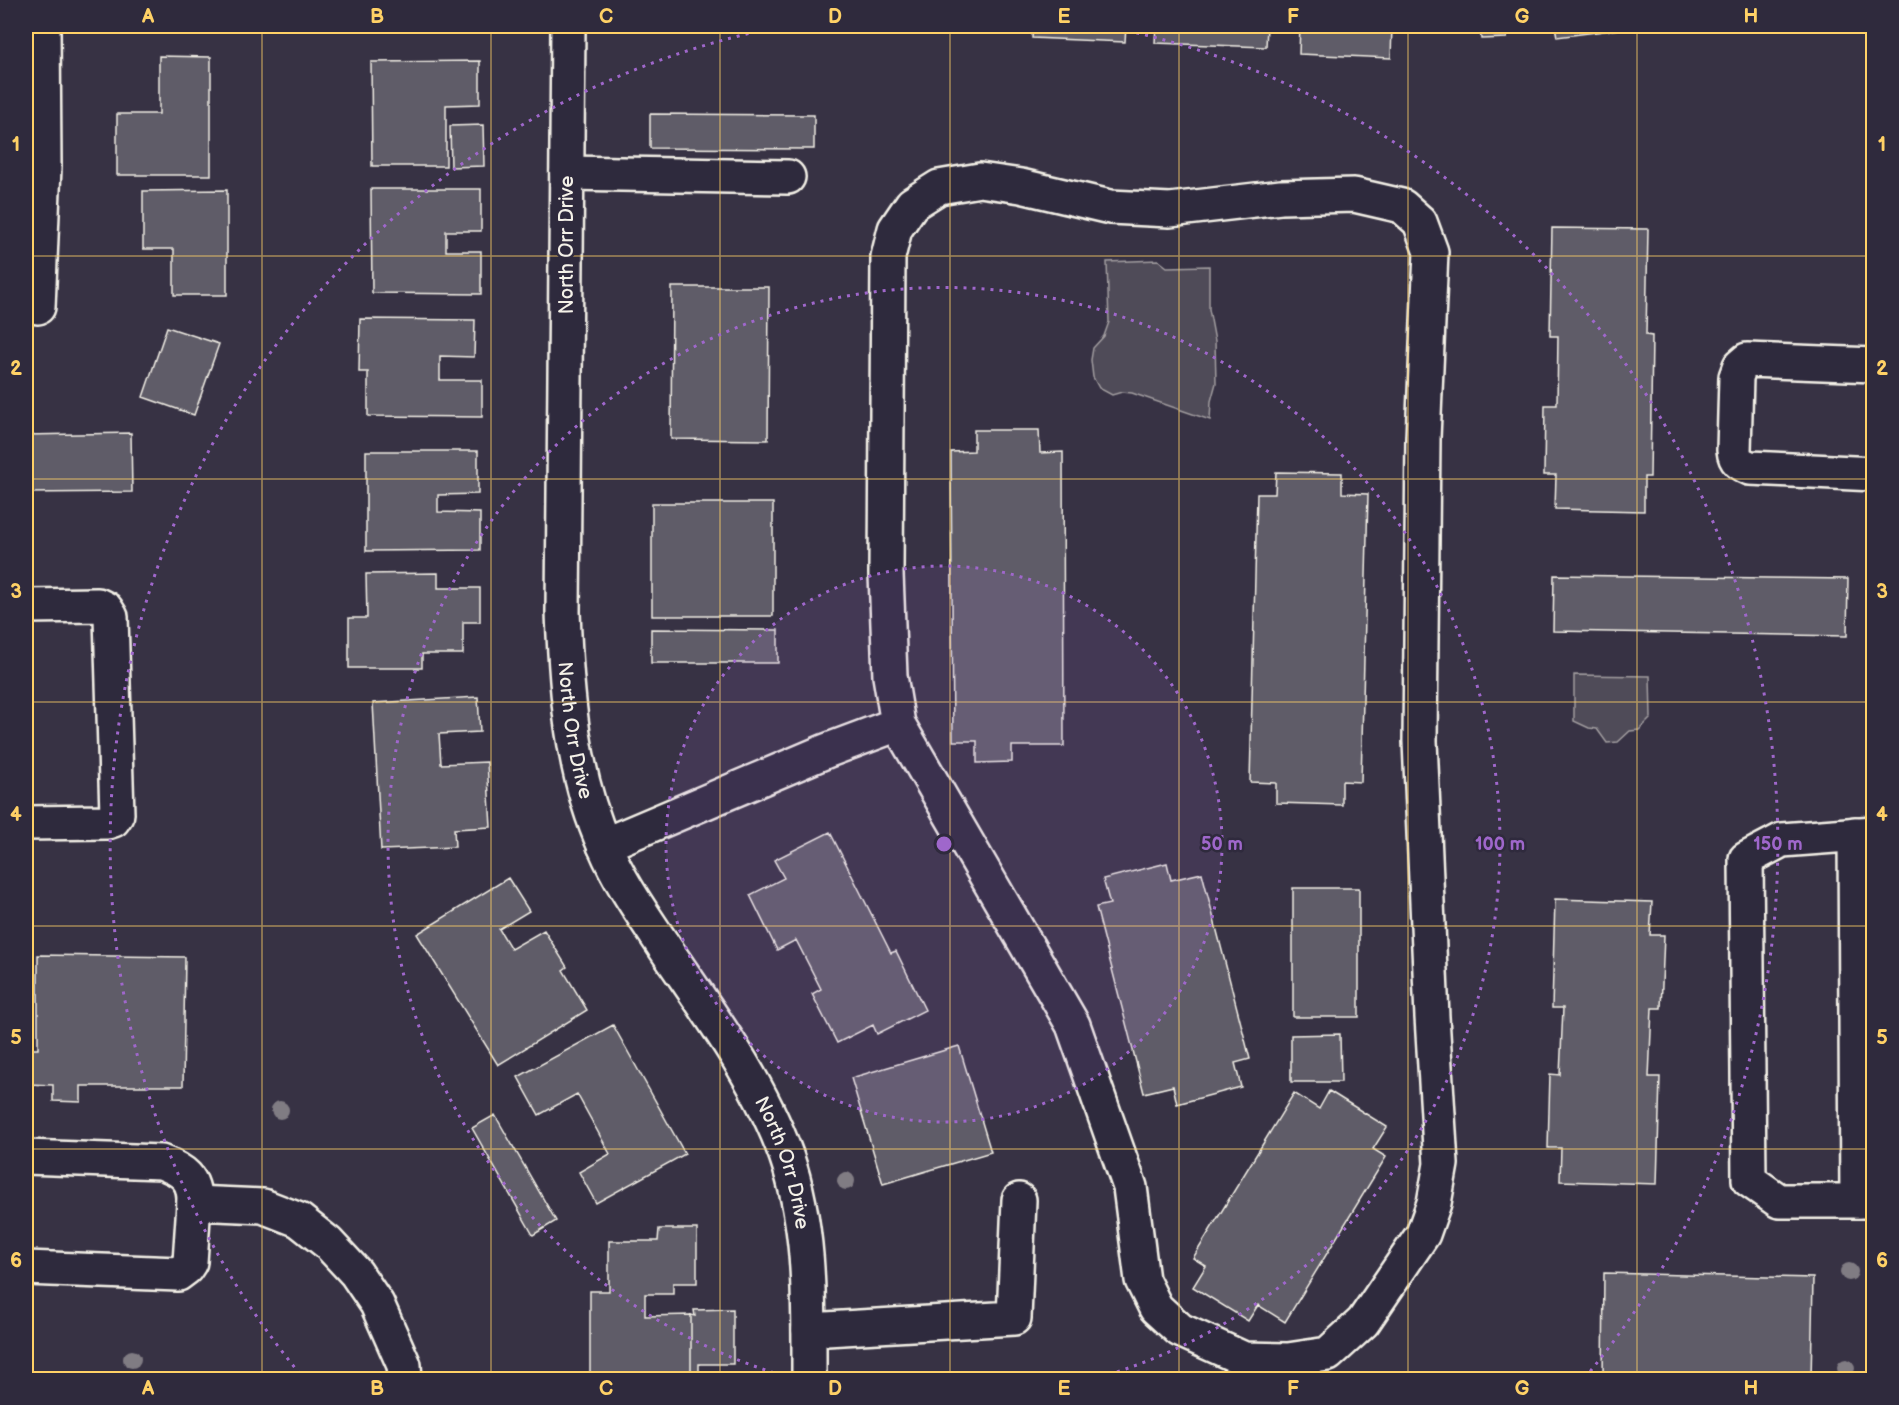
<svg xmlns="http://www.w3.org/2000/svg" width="1899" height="1405" viewBox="0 0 1899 1405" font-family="'Balsamiq Sans',sans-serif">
<rect width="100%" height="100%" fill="#373244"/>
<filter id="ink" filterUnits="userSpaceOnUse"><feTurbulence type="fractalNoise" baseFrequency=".0167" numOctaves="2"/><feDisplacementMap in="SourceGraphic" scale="12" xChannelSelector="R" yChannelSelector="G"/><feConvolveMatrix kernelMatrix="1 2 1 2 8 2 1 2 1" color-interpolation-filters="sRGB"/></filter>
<g filter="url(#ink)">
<path fill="#504b59" stroke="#a29ea0" stroke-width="1.5" d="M1158,260L1167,267L1209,266V309L1215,341L1216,383L1211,401L1210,420L1132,393L1122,392L1112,395L1099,388L1093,377L1091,360L1093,348L1104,336L1109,322L1107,262Z
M1574,675L1650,676L1651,718L1639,730L1630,731L1618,742L1607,743L1597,729L1589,728L1574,721Z"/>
<path fill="#5f5c67" stroke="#f4f1e8" stroke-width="1.5" d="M930,26H995V30Z
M1033,26H1126L1125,42L1032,38Z
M1156,26H1267L1266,47L1155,43Z
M1300,26H1392L1391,58L1299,54Z
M1424,26H1507V38L1481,39L1480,28L1424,29Z
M1555,26H1644L1557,37Z
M159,56L211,57V175H117V114H159Z
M480,61V104L446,105V166H372L371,62Z
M650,114L814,115V149L650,148Z
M483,125L484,166L451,167L450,126Z
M371,189H481V231H446V251H481V294L372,293Z
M227,190V295H174V249H143V191Z
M1552,228L1648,229L1646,335L1652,336L1650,477H1644V511L1555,509L1556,475H1544L1545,405H1557L1558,336H1550Z
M672,287H769L768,440L671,439Z
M360,319L475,320L474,357L440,356V380H482V417L368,416V372H359Z
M167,327L219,344L194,415L143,397Z
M974,430H1039L1040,453L1063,452L1064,746H1012V762L977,763V741H953L951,452L974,451Z
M131,433L132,492L26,493V435Z
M366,451H478V494L438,495V512L480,513V550L366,551Z
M1276,472L1342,473V493L1368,494L1361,782L1342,781V805L1276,803V783L1250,782L1257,494H1275Z
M652,503H773V616H652Z
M438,573V588H480V622H463V654H422V668H349V618H367L366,574Z
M1554,575L1848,579L1847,636L1553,631Z
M651,629L778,630V663H651Z
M478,697L480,732L439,734L441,764L487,762L491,827L454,829L455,847L381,850L373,703Z
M830,832L891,953L896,951L925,1010L877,1034L873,1025L837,1043L812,994L821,989L796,940L777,950L750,895L784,878L774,860Z
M1167,863L1171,880L1202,873L1250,1059L1235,1063L1241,1087L1177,1104L1173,1086L1144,1093L1096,907L1110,904L1103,879Z
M508,878L529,911L499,929L511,949L544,930L567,967L563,970L587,1010L498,1065L417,934Z
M1293,888H1359V1017H1293Z
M1555,899L1652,902L1650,935H1664L1661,1008H1652L1649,1077H1660L1657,1184L1560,1181L1561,1148H1548L1550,1074L1560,1075L1563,1008H1552Z
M38,955L185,957L183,1086H81V1102L53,1101V1085L26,1084V1049H38Z
M613,1025L685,1154L596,1203L579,1172L610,1154L577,1094L539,1115L518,1077Z
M1340,1034L1341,1082H1291V1035Z
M959,1046L991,1152L883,1184L851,1078Z
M1329,1091L1387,1127L1373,1149L1386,1157L1285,1322L1258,1305L1248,1321L1193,1287L1206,1266L1193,1258L1294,1093L1319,1109Z
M495,1115L556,1221L533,1235L472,1128Z
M659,1229H697V1283H673V1294H645V1316L691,1315V1374H590V1291H609V1241H658Z
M1604,1273L1813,1278L1811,1380H1603Z
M733,1309V1364H699V1374H691V1315L695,1316L694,1310Z"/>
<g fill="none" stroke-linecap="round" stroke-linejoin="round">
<defs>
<g id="minor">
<path id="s1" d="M568,26L563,612C566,691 572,774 605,847C618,878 637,906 655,933C702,1004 757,1074 786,1155C811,1227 809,1304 809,1380"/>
<path d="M567,173L788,177"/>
<path d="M38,307L44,167L43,26"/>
<path d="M1874,365L1747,360L1740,366L1736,377L1734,450C1735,461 1740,464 1750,468L1874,474"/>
<path d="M26,606L98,605L106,609L111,617L117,814L113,820L107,822L26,823"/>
<path d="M1874,833L1782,840L1746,859L1749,1180L1779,1201H1874"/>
<path d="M1855,834L1857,1201"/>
<path d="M604,845L826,751L898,724L890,676L886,574L888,257L895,229L912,204L939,187L980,180L1021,186L1110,207L1170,210L1281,197L1354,195L1402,206L1420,222L1431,252L1423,438L1420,741L1432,1017L1441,1164L1434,1203L1423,1234L1363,1322L1328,1354L1288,1360L1244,1359L1180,1330L1156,1308L1142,1280L1130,1187L1073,1025L898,724"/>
<path d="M26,1157L161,1162C183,1170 195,1178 194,1203"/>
<path d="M26,1268L178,1274L186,1268L190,1262L194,1203L263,1206L299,1220L328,1243L356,1273L377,1304L404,1365L405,1380"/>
<path d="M809,1330L1014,1318L1019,1200"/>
</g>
</defs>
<use href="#minor" stroke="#f4f1e8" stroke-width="38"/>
<use href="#minor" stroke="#2f2a3d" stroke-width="33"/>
</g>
<g fill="#807b83">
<circle cx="280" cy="1110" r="9"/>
<circle cx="846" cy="1181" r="9"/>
<circle cx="1849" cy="1272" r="9"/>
<circle cx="132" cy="1359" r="9"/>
<circle cx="1846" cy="1368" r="9"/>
</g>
</g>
<path fill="none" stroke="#ffd166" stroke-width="1.5" stroke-opacity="0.55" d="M262,26V1380M491,26V1380M720,26V1380M950,26V1380M1179,26V1380M1408,26V1380M1637,26V1380M26,256H1874M26,479H1874M26,702H1874M26,926H1874M26,1149H1874"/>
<circle cx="944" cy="844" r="278" fill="#9f67cb" fill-opacity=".12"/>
<g fill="none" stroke="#9f67cb" stroke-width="3" stroke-dasharray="3 6">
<circle cx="944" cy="844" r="278"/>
<path d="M791 1378A556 556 0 1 1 1097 1378"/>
<path d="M300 1374A834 834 0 0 1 778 27M1110 27A834 834 0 0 1 1588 1374"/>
</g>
<g text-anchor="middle" stroke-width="5" stroke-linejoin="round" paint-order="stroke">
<g font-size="20" fill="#f4f1e8" stroke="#2f2a3d">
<text transform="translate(566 245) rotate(-90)" y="7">North Orr Drive</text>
<text dy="7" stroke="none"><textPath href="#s1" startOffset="705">North Orr Drive</textPath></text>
<text dy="7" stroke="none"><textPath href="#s1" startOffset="1191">North Orr Drive</textPath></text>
</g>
</g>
<circle cx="944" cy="844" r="9" fill="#9f67cb" stroke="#2f2a3d" stroke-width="3"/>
<g font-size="18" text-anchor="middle" font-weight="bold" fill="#9f67cb" stroke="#2f2a3d" stroke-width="5" stroke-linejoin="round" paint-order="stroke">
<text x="1222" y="850">50 m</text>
<text x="1500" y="850">100 m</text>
<text x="1778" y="850">150 m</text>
</g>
<rect width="1899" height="1405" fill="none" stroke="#2f2a3d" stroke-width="66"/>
<rect x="33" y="33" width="1833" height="1339" fill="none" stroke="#ffd166" stroke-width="2"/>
<g font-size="20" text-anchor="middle" font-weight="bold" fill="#ffd166">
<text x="148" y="23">A</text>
<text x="377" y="23">B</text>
<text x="606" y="23">C</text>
<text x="835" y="23">D</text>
<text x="1064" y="23">E</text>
<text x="1293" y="23">F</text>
<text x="1522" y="23">G</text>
<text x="1751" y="23">H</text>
<text x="16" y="151">1</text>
<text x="1882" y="151">1</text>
<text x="16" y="375">2</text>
<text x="1882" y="375">2</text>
<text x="16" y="598">3</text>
<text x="1882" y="598">3</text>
<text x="16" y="821">4</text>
<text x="1882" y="821">4</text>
<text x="16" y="1044">5</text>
<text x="1882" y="1044">5</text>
<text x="16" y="1267">6</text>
<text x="1882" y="1267">6</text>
<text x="148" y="1395">A</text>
<text x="377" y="1395">B</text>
<text x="606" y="1395">C</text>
<text x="835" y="1395">D</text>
<text x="1064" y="1395">E</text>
<text x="1293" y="1395">F</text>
<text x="1522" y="1395">G</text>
<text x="1751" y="1395">H</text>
</g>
</svg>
